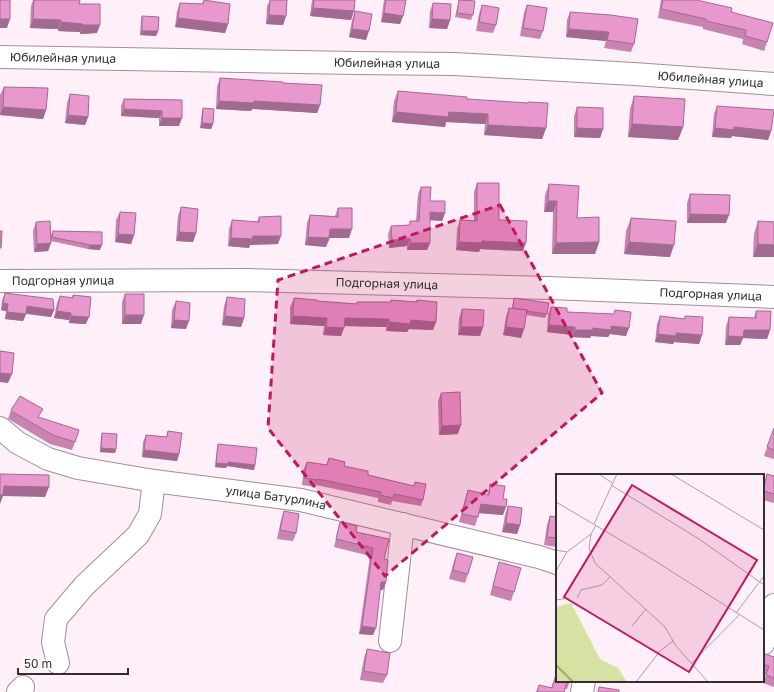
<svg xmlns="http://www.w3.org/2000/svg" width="774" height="692" viewBox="0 0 774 692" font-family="'Golos Text',sans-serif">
<rect width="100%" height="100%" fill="#feeff8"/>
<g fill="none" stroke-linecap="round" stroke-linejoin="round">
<defs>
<g id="minor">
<path id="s1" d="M0,57L356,63L454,64L634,74L774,84"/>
<path id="s2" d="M0,281L247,280L549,288L774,297"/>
<path id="s3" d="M0,428L18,443L48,459L78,468L154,481L301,500L539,557L557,563"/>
<path d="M390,641L403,524"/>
<path d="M763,644L774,605"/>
<path d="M58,663L53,642L56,619L84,586L138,535L150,514L154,481"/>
<path d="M18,692L23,687"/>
<path d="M582,692L584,681"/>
</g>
</defs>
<use href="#minor" stroke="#a18f9a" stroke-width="24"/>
<use href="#minor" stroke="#fff" stroke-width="22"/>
</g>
<path fill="#c883b0" d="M33,0H80L79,4L97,33L80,34V32L58,31V29L30,28L31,6Z
M204,0L228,24L225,33L175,27L177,11L180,3L202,4Z
M270,0H287L286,16L283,25L266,24L267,6Z
M312,0H355L351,20L310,16Z
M384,0H406L403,16L400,24L381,22Z
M459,0H472L473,15L471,20L455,17Z
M661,0H696L731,12L767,42L764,51L742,44L743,39L703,29V27L658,18Z
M433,3L450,20L447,29L429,28L430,11Z
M482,5L496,25L493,33L476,31L479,14Z
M527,5L543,31L540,39L520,36L524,13Z
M355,11L366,40L349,37L352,20Z
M570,12L634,44L631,52L604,48L606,41L566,37L567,20Z
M142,16L158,31L156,36L140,35L141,20Z
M220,78L283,83L320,105L317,113L252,109L251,111L216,109L217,87Z
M4,87L46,110L43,119L0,115V95Z
M398,91L467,99L546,128L542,139L484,135L485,124L446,122L445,127L392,122L394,101Z
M70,94L88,117L85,125L65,123L67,103Z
M634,96L683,127L678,140L628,137L630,109Z
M124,99L182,100L179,126H159V118L121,116V106Z
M717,106L771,131L768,140L732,136L731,138L712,137L714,114Z
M577,107L603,129L600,138L574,137V116Z
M203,108L213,124L211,129L200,128L202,112Z
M477,183L499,220L523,251L480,249L479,252L456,250L457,229L460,220L474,221V192Z
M549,184L599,242L595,254H552L553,212H544L545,195Z
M421,187L430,201L445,213L442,221L430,220V243L427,250H407V246L389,248L388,234L391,226L409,225L410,221H416L418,194Z
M690,194L726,223H687V203Z
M181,207L196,233L193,242L176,241L178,216Z
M338,208L349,238H330L326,247L305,245L307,223L310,215L335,216Z
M120,212L134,235L131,244L115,242L116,220Z
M259,217L278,244L250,245L249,248L228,246L229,229L232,220L257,222Z
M631,218L670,257L624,254L626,231Z
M758,221L774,222V257H753L754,234Z
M36,222L51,235L53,231L102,232L100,250L88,249L51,241V243L48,251L34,252L33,231Z
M5,293L54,310L51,317L26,314L23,321L5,319L6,311L1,310L2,300Z
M125,294L141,324H122V302Z
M73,295L86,324L69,323V320L54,318L57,303L60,296L72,298Z
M227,297L244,318L241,327L222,325L224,306Z
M294,298L317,301L356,304L357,302H390L391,300L416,302L417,300L436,322L433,330L409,329L407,332L386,331V327L344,326L341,336L323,335L324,326L290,324V307Z
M514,298L547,314L545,318L526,315L521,338L503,335L506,316L509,308H512L513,302Z
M176,301L186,329L171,328L172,310Z
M551,307L567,312L614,314L615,310L626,336L610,334L608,337L591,336L590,338L572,337V335L547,332L548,314Z
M462,309L483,327L480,336L458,335L459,318Z
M756,311L770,330L767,339L743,338L740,345H725L726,326L729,317L754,318Z
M660,316L685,319V316L702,335L699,344L674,342L673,344L655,342L657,324Z
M441,393L458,434L439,435L438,401Z
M11,410L40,418L75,442L72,450L50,444L10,420L8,419Z
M774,428V459L764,456Z
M168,431L179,454L177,461L142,457L143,442L146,435L166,437Z
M102,433L116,449L115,453L100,452L101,437Z
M218,444L255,465L254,470L227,466L226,468L215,467L217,448Z
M329,458L344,466L368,475L413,486L415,482L423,500L421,506L392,501L391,505L378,502V498L316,485L315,487L302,485L304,468L307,462L326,465Z
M767,474L774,476V503L763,500V487Z
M490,484L503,499V515L479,513L475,526L459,522L465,499L468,490L487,495Z
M508,506L520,525L517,534L502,532L505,515Z
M284,511L296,533L293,541L277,539L281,520Z
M550,516L557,517V547L544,545L547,525Z
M340,522L356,532L389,539L384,559L386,582L383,590H380L373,635L359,634L370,556L334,547L338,530Z
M457,553L468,574L465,583L449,579L454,561Z
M499,562L514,592L511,601L490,595Z
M367,649L387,675L383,683L360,680L364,658Z
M763,653L774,657V687L763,683L766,675L763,674Z
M557,671V681H570L567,689H565L564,692H536L539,685L551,688Z"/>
<path fill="#a26a90" d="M313,8L354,11L351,20L310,16Z
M384,13L403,16L400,24L381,22Z
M269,15L286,16L283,25L266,24Z
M178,18L228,24L225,33L175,27Z
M0,19H10L7,28H0Z
M33,19L61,20L58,29L30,28Z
M432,19L450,20L447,29L429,28Z
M61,22L83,24L80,32L58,31Z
M83,25H100L97,33L80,34Z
M352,29L369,31L366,40L349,37Z
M569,29L609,32L606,41L566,37Z
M142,31H158L156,36L140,35Z
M219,101H254L320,105L317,113L252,109L251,111L216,109Z
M3,107L46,110L43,119L0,115Z
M124,109L162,111L159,118L121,116Z
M396,112H449L488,114L485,124L446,122L445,127L392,122Z
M68,115L88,117L85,125L65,123Z
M162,118H182L179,126H159Z
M202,123L213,124L211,129L200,128Z
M632,124L683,127L678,140L628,137Z
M488,125L546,128L542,139L484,135Z
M734,127L771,131L768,140L732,136L731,138L712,137L715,128Z
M577,128L603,129L600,138L574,137Z
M548,201H557L553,212H544Z
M430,212L445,213L442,221L427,220Z
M690,214L729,215L726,223H687Z
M330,229H352L349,238H327Z
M179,232L196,233L193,242L176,241Z
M118,234L134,235L131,244L115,242Z
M253,236H281L278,244L250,245L249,248L228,246L231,238Z
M308,237L329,238L326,247L305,245Z
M410,239L407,246L389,248L392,240Z
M482,241L526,243L523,251L480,249L479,252L456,250L459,242Z
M599,242L595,254H552L556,243Z
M629,242L674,245L670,257L624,254Z
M51,243L48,251L34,252L37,244Z
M410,243H430L427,250H407Z
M758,244L774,245V257H753Z
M90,245H102L100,250L88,249Z
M3,303L8,304L6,311L1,310Z
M27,306L54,310L51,317L24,313Z
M57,311L71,313L69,320L54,318Z
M7,312L26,314L23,321L5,319Z
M125,315H144L141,324H122Z
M71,316L89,317L86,324L69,323Z
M225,316L244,318L241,327L222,325Z
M293,316L327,318L324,326L290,324Z
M345,318L389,319L386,327L342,326Z
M174,320L189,321L186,329L171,328Z
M411,320L436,322L433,330L409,329L407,332L386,331L389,322Z
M549,325L575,327L572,335L547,332Z
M611,326L629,328L626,336L610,334L608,337L591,336L590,338L572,337L575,330Z
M326,327L344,328L341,336L323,335Z
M461,327H483L480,336L458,335Z
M506,327L524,329L521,338L503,335Z
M744,330H770L767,339L743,338L740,345H725L728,336Z
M676,333L702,335L699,344L674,342L673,344L655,342L658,334Z
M0,373L12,374L8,383L0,382Z
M461,425L458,434L439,435L442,426Z
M101,448L116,449L115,453L100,452Z
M144,450L179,454L177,461L142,457Z
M228,462L255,465L254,470L227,466L226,468L215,467L216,463Z
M4,486L49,487L45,497L3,496L0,504V495Z
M481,504L506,507L503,515L478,513Z
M506,523L520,525L517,534L502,532Z
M381,582H386L383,590L379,589Z
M362,626L376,628L373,635L359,634Z"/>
<path fill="#e898cd" stroke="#a26a90" d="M0,0H10V19H0Z
M34,0H80L79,4H100V25H83V24L61,22V20L33,19Z
M204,0L230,4L228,24L178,18L180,3L203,4Z
M270,0H287L286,16L269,15Z
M314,0H355L354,11L313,8Z
M386,0H406L403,16L384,13Z
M459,0L475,1L473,15L457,13Z
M663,0H696L732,8L731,12L773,23L767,42L745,36L746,30L706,21V19L661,9Z
M433,3L451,4L450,20L432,19Z
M482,5L499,8L496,25L479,22Z
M527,5L547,8L543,31L523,28Z
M355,11L372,14L369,31L352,29Z
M570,12L611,15L638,19L634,44L607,40L609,32L569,29Z
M142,16L159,17L158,31H142Z
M220,78L283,82V83L322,85L320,105L254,101V103L219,101Z
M4,87L48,88L46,110L3,107Z
M398,91L467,97V99L528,103V102L548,103L546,128L488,125V114L449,112L448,117L396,112Z
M70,94L89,96L88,117L68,115Z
M634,96L685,99L683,127L632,124Z
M124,99L182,100V118H162V111L124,109Z
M717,106L774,110L771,131L734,127V130L715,128Z
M577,107L603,108V129L577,128Z
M203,108L214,109L213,124L202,123Z
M477,183H499V220L527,221L526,243L482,241V243L459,242L460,220L477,221Z
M549,184L579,186L577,218L599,217V242L556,243L557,201H548Z
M421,187H431L430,201H445V213L430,212V243H410V239L392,240L391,226L410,225V221H419Z
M690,194L730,195L729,215L690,214Z
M181,207L198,209L196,233L179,232Z
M338,208H352V229H330L329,238L308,237L310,215L338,217Z
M120,212L136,213L134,235L118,234Z
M281,216V236H253L252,239L231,238L232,220L259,222V217Z
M631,218L676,221L674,245L629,242Z
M50,221L51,243L37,244L36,222Z
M758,221L774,222V245L758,244Z
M0,231H2L1,248H0Z
M53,231L102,232V245H90L52,237Z
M5,293L53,299L54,310L27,306L26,314L7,312L8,304L3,303Z
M125,294H144V315H125Z
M73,295L91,297L89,317L71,316V313L57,311L60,296L73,298Z
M227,297L245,299L244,318L225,316Z
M294,298L317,300V301L357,304V302H391V300L417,302V300L437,302L436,322L411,320L410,324L389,322V319L345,318L344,328L326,327L327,318L293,316Z
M514,298L549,303L547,314L526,311L527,310L513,308Z
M176,301L190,303L189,321L174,320Z
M551,307L567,308V312L614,314L615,310L631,312L629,328L611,326V330L593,328V330H575V327L549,325Z
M509,308L527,310L524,329L506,327Z
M462,309L484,310L483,327H461Z
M756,311H771L770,330H744L743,337L728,336L729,317L756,318Z
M660,316L685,319V316L703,317L702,335L676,333V336L658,334Z
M0,351L14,353L12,374L0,373Z
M460,392L461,425L442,426L441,393Z
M20,396L43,409L38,417L79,430L75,442L53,435L13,412L11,410Z
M774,428V450L767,447Z
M168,431L182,433L179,454L144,450L146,435L167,437Z
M102,433L117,434L116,449L101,448Z
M218,444L257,448L255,465L228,462V464L216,463Z
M329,458L345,462L344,466L368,471V475L414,486L415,482L426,484L423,500L394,494L393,498L380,495L381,492L318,479L317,480L304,478L307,462L327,465Z
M0,474L49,475V487L4,486L3,495H0Z
M767,474L774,476V494L763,491Z
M490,484L505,486L503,499H507L506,507L481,504L478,517L462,514L468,490L489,495Z
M508,506L522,508L520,525L506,523Z
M284,511L299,514L296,533L280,530Z
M550,516L557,517V538L547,537Z
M340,522L357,526L356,532L389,539L384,559L388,560L386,582H381L376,628L362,626L373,548L336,539Z
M457,553L473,557L468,574L453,570Z
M499,562L521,568L514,592L493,586Z
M367,649L390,653L387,675L364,671Z
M763,653L774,657V678L766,675L769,666L763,664Z
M557,672V681H570L569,682L567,681L564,692H537L539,685L552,688Z
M599,687L619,690V692H598Z"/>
<path fill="#c2185b" fill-opacity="0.2" stroke="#c2185b" stroke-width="3" stroke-dasharray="8 5" stroke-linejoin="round" d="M500,205L602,393L385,576L268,428L278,280Z"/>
<g text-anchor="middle" stroke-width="3" stroke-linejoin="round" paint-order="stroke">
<g font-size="12" fill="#342d31" stroke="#fff">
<text dy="4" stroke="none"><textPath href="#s1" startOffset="63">Юбилейная улица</textPath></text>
<text dy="4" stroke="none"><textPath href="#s1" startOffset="387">Юбилейная улица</textPath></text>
<text dy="4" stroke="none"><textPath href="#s1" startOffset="711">Юбилейная улица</textPath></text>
<text dy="4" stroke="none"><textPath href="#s2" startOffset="63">Подгорная улица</textPath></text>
<text dy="4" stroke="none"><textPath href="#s2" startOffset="387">Подгорная улица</textPath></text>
<text dy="4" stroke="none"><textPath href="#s2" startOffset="711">Подгорная улица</textPath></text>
<text dy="4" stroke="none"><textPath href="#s3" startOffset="289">улица Батурлина</textPath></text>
</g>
</g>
<g transform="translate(556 474)">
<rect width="208" height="208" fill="#feeff8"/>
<path d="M15,129L44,185L62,194L71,208H0V133Z" fill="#d6e2a3"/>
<path fill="none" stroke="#9fad54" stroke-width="2" d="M0,191L17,208"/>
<path fill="none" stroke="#ada1a8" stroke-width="1" d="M43,0L56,9M115,0L208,56M55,11L143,65L208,111M0,28L88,80L208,156M38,50L61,0M40,51L35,60L33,74L39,89L109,153L120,172L152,208M0,76L11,78L35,60M0,97L11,78M21,124L25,116L46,111L54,103M0,126L13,124M180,139L208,102M76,152L90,135M135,190L183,141M80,208L104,177L117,167"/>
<path fill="#c2185b" fill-opacity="0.15" stroke="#c2185b" stroke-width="2" d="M76,11L201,86L133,198L8,123Z"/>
<rect width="208" height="208" fill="none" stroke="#342d31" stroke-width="2"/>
</g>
<path d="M18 668v6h110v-6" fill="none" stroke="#342d31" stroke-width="2"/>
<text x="24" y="668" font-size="12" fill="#342d31" stroke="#ffffff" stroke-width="3" paint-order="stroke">50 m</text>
</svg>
